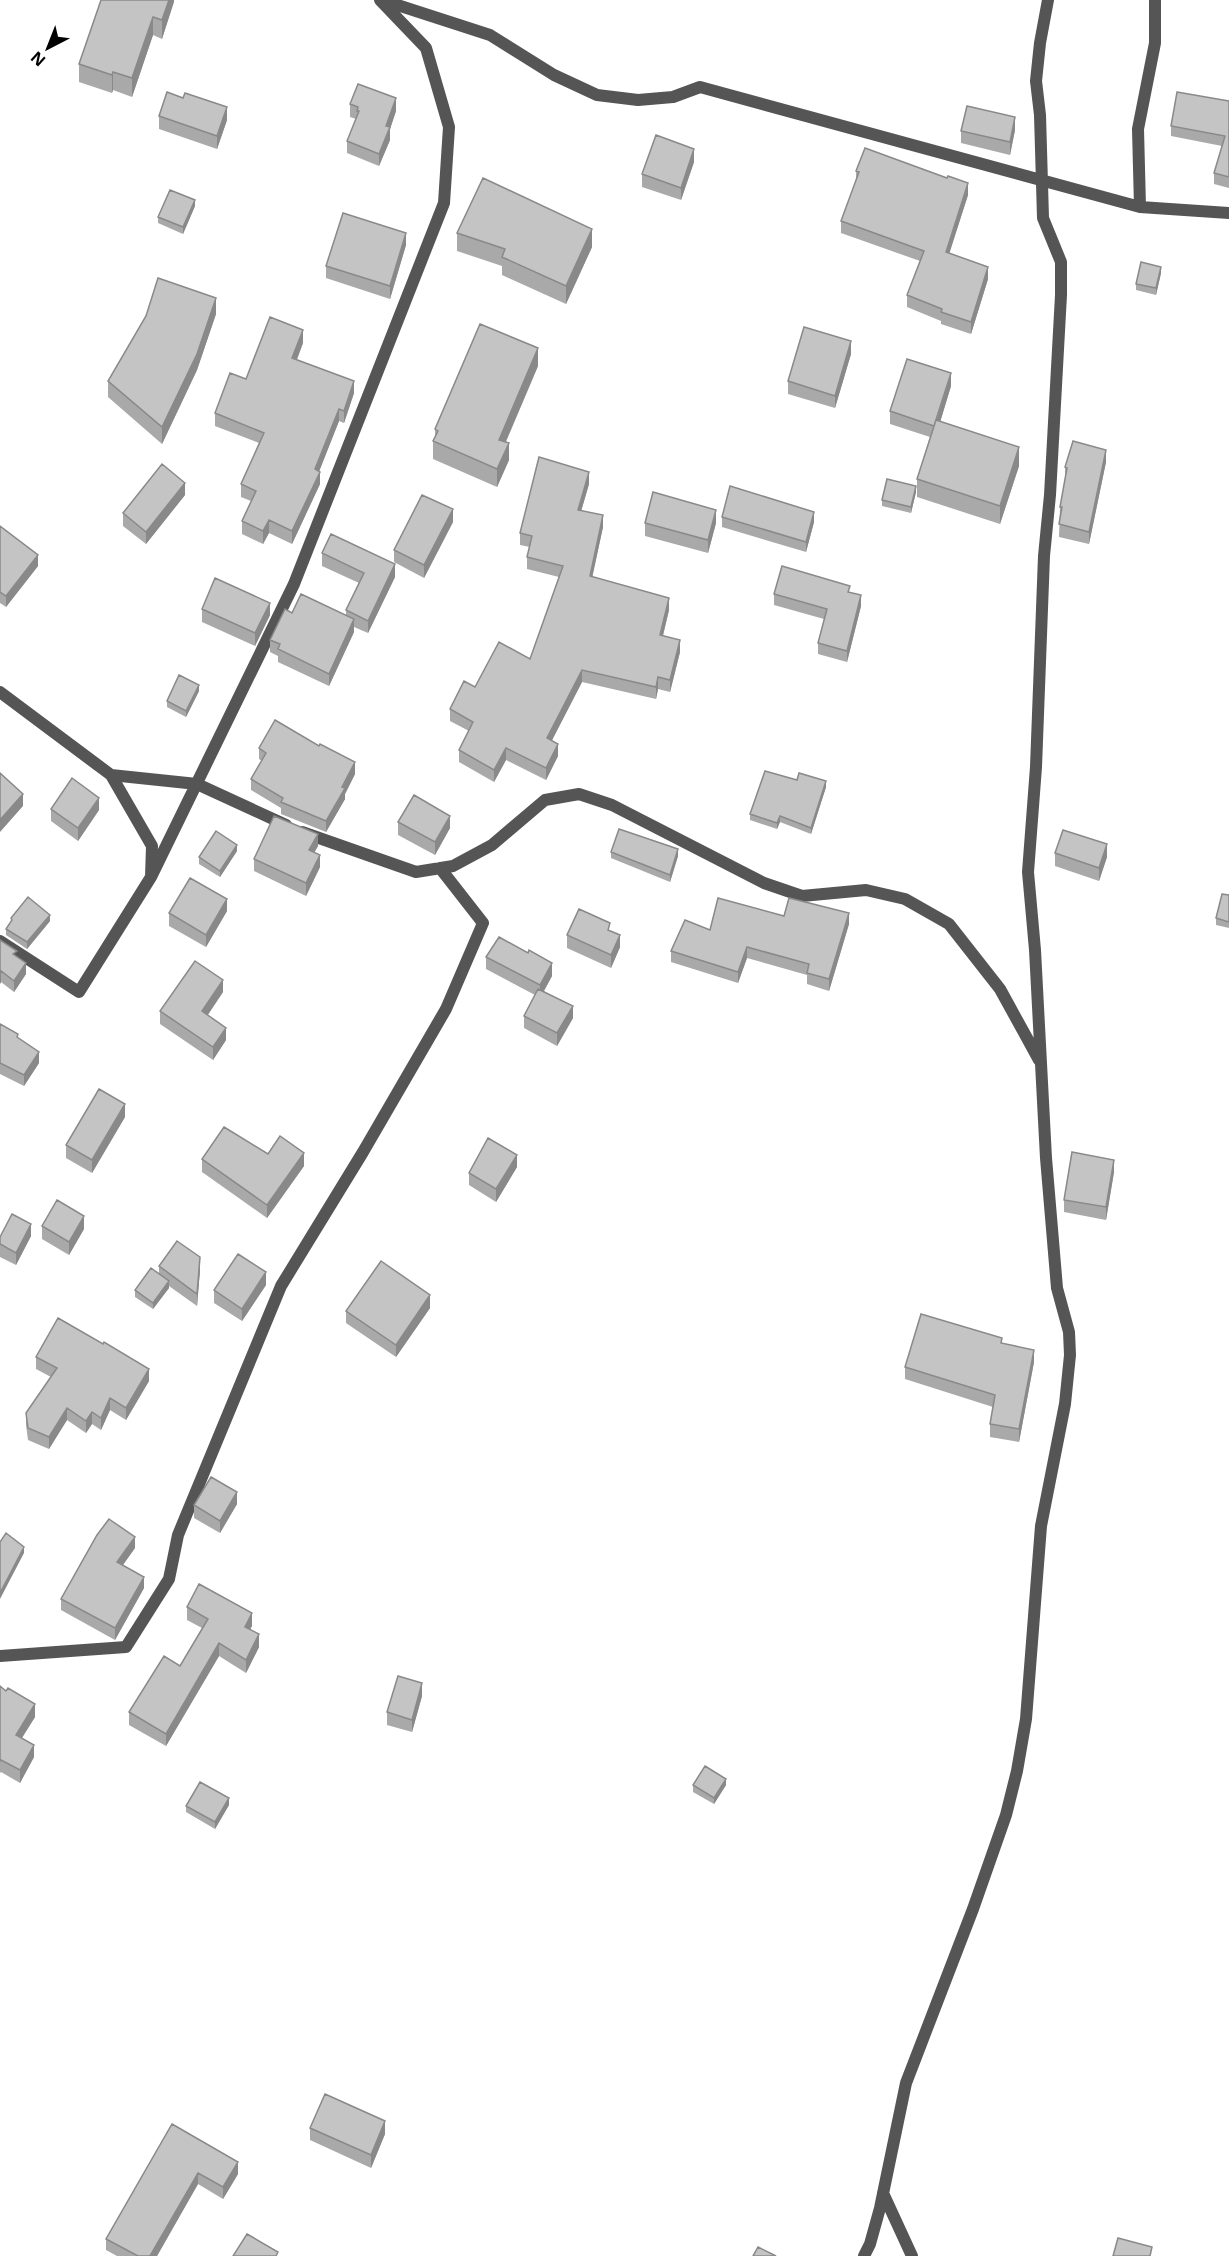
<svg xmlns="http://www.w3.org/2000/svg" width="1229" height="2256" viewBox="0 0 1229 2256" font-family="'Open Sans',sans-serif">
<rect width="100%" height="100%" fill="#fff"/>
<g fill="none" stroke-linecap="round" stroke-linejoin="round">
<path stroke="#555" stroke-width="12" d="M382,0L490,35L554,75L597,95L638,100L673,97L700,87L1140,207L1229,213
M1140,207L1138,129L1155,43V0
M0,692L111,775L197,784L286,825
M302,832L416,872L453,866L492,845L545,800L579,794L612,805L764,883L802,896L866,890L905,899L949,924L1000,989L1039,1060
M151,877L294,584L444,203L449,127L426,48L380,0
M0,941L79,992L151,877L152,846L111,775
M0,1656L126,1647L169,1579L178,1535L281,1286L363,1152L446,1009L483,923L440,868
M883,2193L912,2256
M864,2256L870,2244L880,2208L906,2083L973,1909L1006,1815L1017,1771L1026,1719L1041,1526L1065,1404L1070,1355L1069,1332L1057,1288L1046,1158L1035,950L1028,872L1036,767L1044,556L1050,495L1061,295V262L1043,218L1040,115L1036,81L1040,43L1048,0"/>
</g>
<path fill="#a9a9a9" d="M174,0L162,39L153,35L132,97L113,90L112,93L79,82V64Z
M1229,101V188L1214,184V173L1222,146L1171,136V126Z
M350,104L396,111L390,129V140L379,166L347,153V141L356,119L350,117Z
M159,116L227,120L217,149L159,129Z
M1015,130L1010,155L961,143V131Z
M694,162L681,200L642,187V174Z
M856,171L968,195L949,253L988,279L971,334L941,324V321L907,307V295L920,261L841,233V221L856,181Z
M195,206L183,234L158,223V217Z
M457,233L592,247L566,304L502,275V266L457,251Z
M406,245L390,299L326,278V266Z
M1161,273L1156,295L1136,290V284Z
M216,314L197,370L162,444L108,397V381Z
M303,343L297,360L354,393L344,423L339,421L319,471L320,484L292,544L269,533L263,544L242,534V521L251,501L241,497V484L259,443L215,426V413L246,379Z
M851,354L835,408L788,394V381Z
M538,366L506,442L509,460L497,487L433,459V441L435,436V429Z
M951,386L940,422L1019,466L1000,524L917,497V479L930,437L890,424V411Z
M1106,462L1089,544L1059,537L1060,507L1065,478V467Z
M589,484L581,511L603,527L592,577L669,610L663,636L680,652L670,692L658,689L656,699L582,682L552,740L558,756L546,780L506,760L494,782L459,762V750L469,731L450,721V709L475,687L530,659L559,577L527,569V557L530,547L520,545V533Z
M916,492L911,513L882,506V500Z
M185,495L146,544L123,526V513Z
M722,517L814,522L806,552L722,527Z
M453,522L424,578L394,562V550Z
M645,523H716L708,553L645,536Z
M0,526L38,566L6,607L0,603Z
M322,553L395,577L368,633L354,627V632L329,686L278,662V656L270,652V640L292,613L346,616V610L359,583L322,566Z
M850,592L861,606L847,662L818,654V643L824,619L774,605V594Z
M202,609L270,615L255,646L202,622Z
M199,691L186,717L167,707V701Z
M259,748L355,774L345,794V799L326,832L281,814V808L251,790V779L262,761L259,759Z
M797,780L826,787L811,834L780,822L777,829L750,820V814Z
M51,809L99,810L78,841L51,821Z
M398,822L450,828L435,855L398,835Z
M318,846L314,852L320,867L306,896L254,871V859Z
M237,851L220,877L199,864V857Z
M611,852L678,856L670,882L611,858Z
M1055,853L1107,857L1099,881L1055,866Z
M1229,895V928L1216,925V918Z
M227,911L206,947L169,926V913Z
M784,916L849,924L829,991L807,984V975L747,958L738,983L671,962V951L710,930Z
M11,918L50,921L27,949L6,935V929L11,922Z
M567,935L620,947L611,968L567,948Z
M0,940L17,957L26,974L14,992L1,982L0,984Z
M486,957L552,976L544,991L573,1018L557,1046L524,1028V1016L535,995L486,969Z
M223,992L208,1015L226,1040L213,1060L160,1024V1011Z
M0,1024L18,1038L39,1063L24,1086L0,1074Z
M125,1117L92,1173L66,1158V1145Z
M268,1154L304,1166L267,1218L202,1172V1159Z
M517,1167L496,1202L469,1185V1173Z
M1114,1172L1106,1220L1064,1212V1200Z
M42,1226L84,1229L69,1255L42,1239Z
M31,1236L16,1265L0,1257V1237Z
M159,1266L200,1270L197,1306L169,1286V1288L153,1309L135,1297V1290L159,1274Z
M266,1285L242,1321L214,1303V1290Z
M430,1308L396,1357L346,1323V1311Z
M1002,1344L1034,1362L1019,1442L990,1437V1424L993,1407L905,1379V1367Z
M36,1357L149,1381L126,1420L110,1410L101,1430L92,1424L86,1433L67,1420L49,1449L28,1440L26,1425V1413L51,1377L36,1369Z
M237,1504L220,1533L194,1518V1505Z
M135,1548L123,1565L144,1588L115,1640L61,1610V1599Z
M187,1607L252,1626L250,1629L259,1647L246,1673L219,1656L166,1746L129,1725V1712L180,1666L202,1628L187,1620Z
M0,1686L35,1717L22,1738L34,1757L20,1783L1,1772L0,1773Z
M422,1696L412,1732L387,1725V1712Z
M693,1785H726L714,1804L693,1792Z
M229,1805L215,1829L186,1812V1806Z
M172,2124L238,2174L223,2199L198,2184L157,2256H117L106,2250V2239Z
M310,2128L385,2134L371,2168L310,2140Z"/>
<path fill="#898989" d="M169,0H174V2L162,39V20Z
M153,17V35L132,97V78Z
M113,72V90L112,93V75Z
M396,98V111L390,129V140L379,166V154L386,126Z
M227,107V120L217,149V136Z
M1015,117V130L1010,155V142Z
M694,149V162L681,200V188Z
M968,183V195L946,264V252Z
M195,200V206L183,234V227Z
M592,229V247L566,304V286Z
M406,233V245L390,299V286Z
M988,267V279L971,334V322Z
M1161,267V273L1156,295V288Z
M216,298V314L197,370L162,444V427Z
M303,330V343L292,371V358Z
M851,341V354L835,408V396Z
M538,348V366L499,457V440Z
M951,373V386L935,439V426Z
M354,381V393L344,423V411Z
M339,409V421L315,482V469Z
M509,443V460L497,487V469Z
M1019,447V466L1000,524V506Z
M1106,450V462L1089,544V532Z
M320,472V484L292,544V531Z
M589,472V484L578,522V510Z
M185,483V495L146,544V532Z
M916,486V492L911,513V507Z
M453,509V522L424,578V565Z
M716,510V523L708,553V540Z
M814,512V522L806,552V542Z
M603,515V527L590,588V576Z
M269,520V533L263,544V531Z
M38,555V566L6,607V596Z
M395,564V577L368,633V621Z
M861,595V606L847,662V651Z
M669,598V610L660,647V635Z
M270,603V615L255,646V633Z
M354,619V632L329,686V674Z
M680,640V652L670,692V680Z
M582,670V682L547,750V738Z
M658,677V689L656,699V687Z
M199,685V691L186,717V711Z
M558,744V756L546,780V768Z
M506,748V760L494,782V770Z
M355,762V774L345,794V799L326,832V821Z
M826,781V787L811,834V828Z
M23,794V806L0,832V820Z
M99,798V810L78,841V828Z
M450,816V828L435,855V842Z
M780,816V822L777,829V823Z
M318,834V846L309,862V850Z
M1107,844V857L1099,881V868Z
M237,845V851L220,877V871Z
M678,849V856L670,882V875Z
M320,855V867L306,896V883Z
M227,899V911L206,947V935Z
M849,913V924L829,991V979Z
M50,915V921L27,949V942Z
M620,935V947L611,968V955Z
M747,947V958L738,983V972Z
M26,963V974L14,992V981Z
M552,963V976L540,998V985Z
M1,971V982L0,984V973Z
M223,980V992L202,1023V1011Z
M573,1006V1018L557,1046V1033Z
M226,1028V1040L213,1060V1047Z
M39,1052V1063L24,1086V1075Z
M125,1104V1117L92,1173V1160Z
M304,1153V1166L267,1218V1205Z
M517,1155V1167L496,1202V1189Z
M1114,1160V1172L1106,1220V1207Z
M84,1216V1229L69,1255V1242Z
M31,1224V1236L16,1265V1253Z
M200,1257V1270L197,1306V1294Z
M266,1272V1285L242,1321V1309Z
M169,1281V1288L153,1309V1303Z
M430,1295V1308L396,1357V1345Z
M1034,1350V1362L1019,1442V1429Z
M149,1369V1381L126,1420V1408Z
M110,1398V1410L101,1430V1418Z
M67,1408V1420L49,1449V1437Z
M92,1412V1424L86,1433V1421Z
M237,1492V1504L220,1533V1521Z
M135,1537V1548L117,1573V1562Z
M24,1547V1553L0,1599V1593Z
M144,1577V1588L115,1640V1628Z
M252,1613V1626L245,1639V1627Z
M259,1634V1647L246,1673V1660Z
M219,1643V1656L166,1746V1734Z
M422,1683V1696L412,1732V1720Z
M35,1704V1717L16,1747V1735Z
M34,1745V1757L20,1783V1770Z
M726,1779V1785L714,1804V1798Z
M229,1798V1805L215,1829V1822Z
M385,2121V2134L371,2168V2155Z
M238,2162V2174L223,2199V2187Z
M198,2173V2184L157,2256H150Z"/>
<path fill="#c4c4c4" stroke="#898989" stroke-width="1.5" d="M101,0H169L162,20L153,17L132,78L113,72L112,75L79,64Z
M358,84L396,98L386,126L390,127L379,154L347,141L359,111H357L358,107L350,104Z
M167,92L183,98L185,93L227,107L217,136L159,116Z
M1177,92L1229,101V177L1214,173L1225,136L1171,126Z
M967,106L1015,117L1010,142L961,131Z
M656,135L694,149L681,188L642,174Z
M865,148L947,178L948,176L968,183L946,252L988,267L971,322L941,312L942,309L907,295L924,251L841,221L859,172L856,171Z
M483,178L592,229L566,286L502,257L505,249L457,233Z
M170,190L195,200L183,227L158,217Z
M343,213L406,233L390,286L326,266Z
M1141,262L1161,267L1156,288L1136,284Z
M158,278L216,298L197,354L162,427L108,381L146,316Z
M270,317L303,330L292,358L354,381L344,411L339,409L315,469L320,472L292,531L269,520L263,531L242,521L256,491L241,484L264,433L215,413L230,373L246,379Z
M480,324L538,348L499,440L509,443L497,469L433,441L438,431L435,429Z
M804,327L851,341L835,396L788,381Z
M907,359L951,373L934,426L890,411Z
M936,420L1019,447L1000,506L917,479Z
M1073,441L1106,450L1089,532L1059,524L1062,507H1060L1067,468L1065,467Z
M539,457L589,472L578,510L603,515L590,576L669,598L660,635L680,640L670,680L658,677L656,687L582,670L547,738L558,744L546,768L506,748L494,770L459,750L473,722L450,709L464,681L475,687L499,642L530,659L563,566L527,557L532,536L520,533Z
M162,464L185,483L146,532L123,513Z
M887,479L916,486L911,507L882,500Z
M730,486L814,512L806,542L722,517Z
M653,492L716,510L708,540L645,523Z
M422,495L453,509L424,565L394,550Z
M0,526L38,555L6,596L0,592Z
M331,534L395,564L368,621L346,610L364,573L322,553Z
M782,566L850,586L848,592L861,595L847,651L818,643L827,609L774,594Z
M215,578L270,603L255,633L202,609Z
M301,594L354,619L329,674L278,649L280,644L270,640L285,609L292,613Z
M179,675L199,685L186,711L167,701Z
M275,720L319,746L320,744L355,762L342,787L345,788L326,821L281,802L283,798L251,779L266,753L259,748Z
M765,771L797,780L799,773L826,781L811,828L780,816L777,823L750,814Z
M0,773L23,794L0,820Z
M72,778L99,798L78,828L51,809Z
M414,795L450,816L435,842L398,822Z
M274,816L318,834L309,850L320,855L306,883L254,859Z
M619,829L678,849L670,875L611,852Z
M1063,830L1107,844L1099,868L1055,853Z
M216,831L237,845L220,871L199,857Z
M190,878L227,899L206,935L169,913Z
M1222,894L1229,895V922L1216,918Z
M28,897L50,915L27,942L6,929L12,920L11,918Z
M718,898L784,916L789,898L849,913L829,979L807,973L809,964L747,947L738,972L671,951L685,920L710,930Z
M579,909L610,923L608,930L620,935L611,955L567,935Z
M499,937L528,953L529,950L552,963L540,985L486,957Z
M0,940L17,951L13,954L26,963L14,981L1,971L0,973Z
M195,961L223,980L202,1011L226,1028L213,1047L160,1011Z
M538,989L573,1006L557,1033L524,1016Z
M0,1024L18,1034L17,1037L39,1052L24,1075L0,1063Z
M99,1089L125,1104L92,1160L66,1145Z
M224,1127L268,1154L280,1136L304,1153L267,1205L202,1159Z
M488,1138L517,1155L496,1189L469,1173Z
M1072,1152L1114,1160L1106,1207L1064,1200Z
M57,1200L84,1216L69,1242L42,1226Z
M12,1214L31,1224L16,1253L0,1244V1237Z
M177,1241L200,1257L197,1294L159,1266Z
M238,1254L266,1272L242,1309L214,1290Z
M381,1261L430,1295L396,1345L346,1311Z
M151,1268L169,1281L153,1303L135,1290Z
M921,1314L1002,1338L1001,1343L1034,1350L1019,1429L990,1424L995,1395L905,1367Z
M58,1318L103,1344L104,1342L149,1369L126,1408L110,1398L101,1418L92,1412L86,1421L67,1408L49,1437L28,1428L26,1413L57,1368L36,1357Z
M211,1477L237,1492L220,1521L194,1505Z
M109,1519L135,1537L117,1562L144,1577L115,1628L61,1599L97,1535Z
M6,1533L24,1547L0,1593V1542Z
M199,1584L252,1613L245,1627L259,1634L246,1660L219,1643L166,1734L129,1712L164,1656L180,1666L208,1619L187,1607Z
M398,1676L422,1683L412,1720L387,1712Z
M0,1686L6,1691L8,1688L35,1704L16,1735L34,1745L20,1770L1,1760L0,1761Z
M705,1766L726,1779L714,1798L693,1785Z
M200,1782L229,1798L215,1822L186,1806Z
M325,2094L385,2121L371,2155L310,2128Z
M172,2124L238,2162L223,2187L198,2173L150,2256H138L106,2239Z
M247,2234L278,2252L276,2256H233Z
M1118,2238L1152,2247L1150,2256H1113Z
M758,2247L776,2256H753Z"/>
<g transform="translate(48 48) rotate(222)" stroke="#ffffff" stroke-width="4.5" paint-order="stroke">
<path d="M0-4.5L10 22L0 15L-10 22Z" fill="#000000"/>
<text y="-9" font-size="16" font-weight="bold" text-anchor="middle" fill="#000000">N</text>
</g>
</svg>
